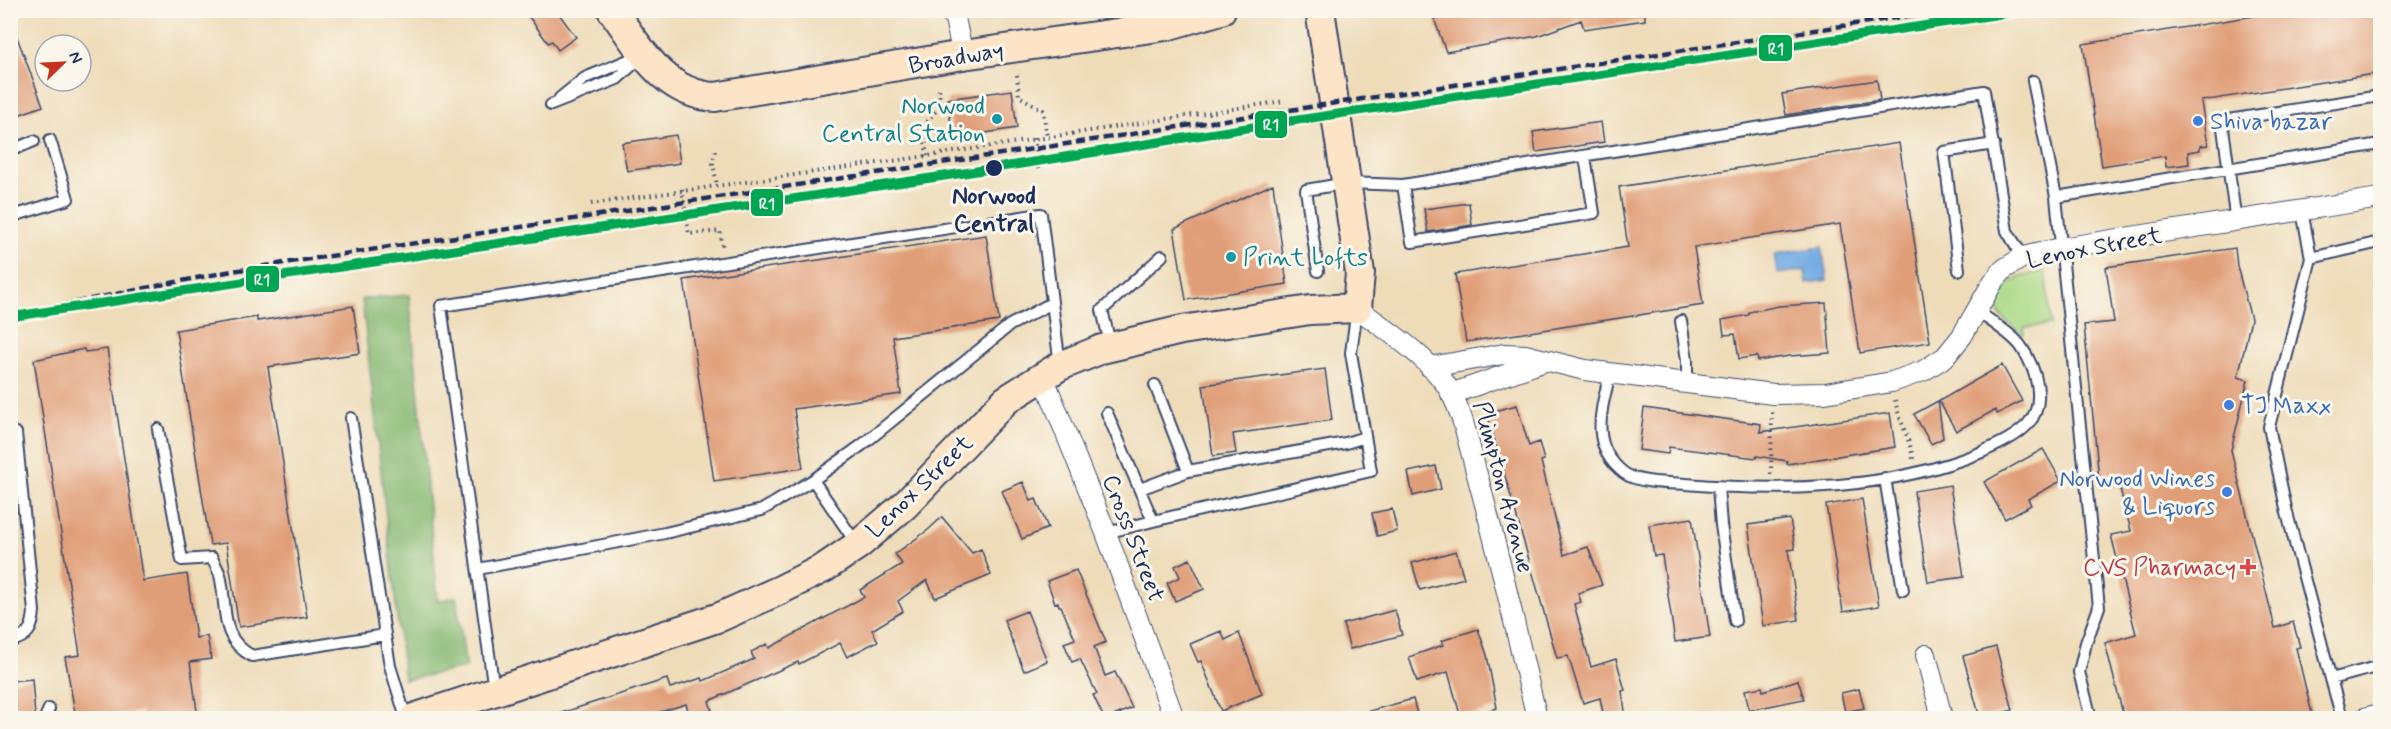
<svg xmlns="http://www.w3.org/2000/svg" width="2391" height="729" viewBox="0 0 2391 729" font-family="Mynerve,sans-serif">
<rect width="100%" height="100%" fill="#fbf7ec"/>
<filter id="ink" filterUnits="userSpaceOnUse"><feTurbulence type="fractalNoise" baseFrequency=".0167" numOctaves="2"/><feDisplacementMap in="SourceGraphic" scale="12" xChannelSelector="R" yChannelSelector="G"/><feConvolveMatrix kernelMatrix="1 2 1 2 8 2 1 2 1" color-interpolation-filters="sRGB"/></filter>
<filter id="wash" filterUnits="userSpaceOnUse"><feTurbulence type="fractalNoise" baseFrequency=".008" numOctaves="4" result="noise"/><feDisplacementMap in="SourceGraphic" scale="24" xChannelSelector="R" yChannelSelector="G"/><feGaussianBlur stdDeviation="1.35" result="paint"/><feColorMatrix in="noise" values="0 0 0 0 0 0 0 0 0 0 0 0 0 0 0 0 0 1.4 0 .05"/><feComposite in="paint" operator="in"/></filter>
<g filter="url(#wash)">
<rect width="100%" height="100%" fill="#eedcb9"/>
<path fill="#acda88" stroke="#648473" stroke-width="1.5" d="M2045,271L2051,325L2024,327V334L2022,335L2000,315L1995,303C2004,280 2023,275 2045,271Z"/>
<path fill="#89ba74" stroke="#527469" stroke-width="1.5" d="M409,295L438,601L456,597L466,668L404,680L362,299Z"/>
<path fill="#73ace3" stroke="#476ea0" stroke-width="1.5" d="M1822,247L1827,280L1807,283L1805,270L1778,274L1775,254Z"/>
<g id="blocks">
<path fill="#e09e78" d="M524,10H556L576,37L558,50L552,41L548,43Z
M1431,10H1645V20L1584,29L1581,20L1537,36L1446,52Z
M2290,10H2380V73L2201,101L2208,145L2200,146V150L2188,152L2189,164L2166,167L2165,156L2102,166L2083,44Z
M12,24L43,106L10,118V25Z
M1877,80L1880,100L1786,115L1782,94Z
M1012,90L1017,128L953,138L947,99Z
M1601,122L1604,142L1536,152L1533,132Z
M676,135L680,163L627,171L622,143Z
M1899,143L1930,342L1860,353L1840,224L1694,247L1703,305L1466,342L1455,274L1628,247L1619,187Z
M1273,184L1287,284L1186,300L1174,229Z
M1469,203L1472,225L1428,232L1424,209Z
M986,235L999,321L893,337L901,394L794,409L803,468L714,481L684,280Z
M2235,248L2237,266L2251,319L2238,377L2248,380L2231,450L2275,628L2293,622L2300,647L2296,648L2313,718H2124L2105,643L2136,634L2111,535L2131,531L2119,485L2100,489L2084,325L2114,322L2106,267Z
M1826,303L1830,353L1789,356L1758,361L1757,356L1739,359L1735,334L1724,335L1722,320L1749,315V312L1779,306Z
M353,306L360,353L268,367L307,617L239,627L226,543L210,545L176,330L257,317V321Z
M84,349L85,352L107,349L143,581L187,574L196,638L207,636L211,659L190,662L198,718H142L141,711L101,718H76L65,657L80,655L34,360Z
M2002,365L2022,401L1997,414L1995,410L1956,431L1939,401Z
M1325,369L1332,420L1233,434L1236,453L1213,456L1203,385Z
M1938,401L1943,438L1931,444L1914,414Z
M1517,405L1529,446L1539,442L1544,460L1541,461L1564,555L1588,547L1602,585L1578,593L1581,602L1574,604L1591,667L1616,659L1625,690L1622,691L1626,718H1604L1600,698L1583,703L1568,656L1557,658L1487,413Z
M1644,408L1761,424L1760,432L1890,413L1895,447L1787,464V461L1757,456L1756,458L1669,447L1668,454L1639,450Z
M2043,449L2061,481L2028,499L2031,505L2005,519L1984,482Z
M1436,466L1441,489L1413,496L1408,472Z
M1023,482L1031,501L1036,499L1048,528L1022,539L1002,491Z
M1950,485L1964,577L1928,582L1914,491Z
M1862,499L1879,606L1843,612L1826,505Z
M1392,509L1397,531L1377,536L1372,513Z
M942,517L972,553L981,549L991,575L935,598L927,580L898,601L903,611L872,630L878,641L847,657L840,643L799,664L798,662L709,701L712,710L690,717L686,704L641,718H553L552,716L667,679L670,688L702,678L703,681L754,659L751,652L767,644L769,648L864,597L860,590L902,564L895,554L928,530Z
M1692,518L1710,637L1675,642L1662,555L1654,556L1649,525Z
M1790,519L1795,549L1788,550L1799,620L1763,626L1748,525Z
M1456,551L1464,578L1420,590L1412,563Z
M1190,559L1204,589L1175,601L1167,583L1180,577L1175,566Z
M1076,570L1106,642L1094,647L1105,676L1115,672L1132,708L1109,718H1104L1093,695L1097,694L1080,659L1072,662L1064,643L1075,639L1061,606H1059L1058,602L1055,603L1047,581Z
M1395,610L1402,635L1350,649L1343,624Z
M1027,611L1047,661L1024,671L1004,620Z
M1478,629L1487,655L1497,708L1461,718L1448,672L1417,682L1409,657L1443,645L1441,641Z
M1221,631L1225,640L1239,633L1262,694L1221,711L1201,661L1198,662L1190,644Z
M1996,647L2013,710L1980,718L1963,656Z
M32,679L35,716L10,718V681Z
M1798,680L1804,699L1749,710L1745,690L1762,687L1763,691Z
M1859,689L1864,708L1845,712L1841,693Z
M1413,699L1418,718H1363L1362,713Z"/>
</g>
</g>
<g filter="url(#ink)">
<use href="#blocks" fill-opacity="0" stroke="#3b496c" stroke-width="1.5"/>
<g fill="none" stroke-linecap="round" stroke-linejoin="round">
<defs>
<path id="lane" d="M2033,81L2056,197L2099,607L2086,643L2079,672L2091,718
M560,98L585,78L638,56
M551,105L617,79L644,54
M10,151L34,141
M1403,185L1412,242L1594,213L1585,157
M2056,197L2380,144
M10,211L13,216L68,199L50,140
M2302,211L2311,258
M2236,222L2222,121L2380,96
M1959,270L1944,152L1994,144
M1318,271L1306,190L1347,183L1403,185L1984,91L2007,231L2023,257
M1681,321L1687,360V383
M1111,347L1102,310L1162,256
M1610,374C1601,410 1589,446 1624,473C1637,483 1670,483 1686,484C1784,492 1890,490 1982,452C1997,445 2016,437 2028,424C2047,403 2036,369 2022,348C2014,335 1990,321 1977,311
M1155,385L1188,471
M1107,413L1153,521L1371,471L1351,353L1357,308
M351,418L390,666L406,718
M158,429L182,560L212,558C214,563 218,569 220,575C228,607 218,638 252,656L385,635
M1885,478L1903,590
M813,480L862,445L1010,325L1052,303
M1718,487L1721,525L1735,621
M1140,489L1188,471L1346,443L1365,437
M1106,533L1153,521
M478,569L665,533L762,510L813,480L856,543
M10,641C28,638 33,628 34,611L16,433
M2331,679L2287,513L2269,427L2311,258L2380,242
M494,690L441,306L1041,214L1060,366
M45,718L49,709
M2342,718L2331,679L2380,666"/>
<path id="street" d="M953,10L963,55
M1357,308C1387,331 1420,351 1444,382C1462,406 1468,442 1476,471C1499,553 1517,636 1537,718
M1430,367L1504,354L1525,355L1585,370L1773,394L1825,393L1892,382L1923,371L1945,357L1962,336L1993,282L2004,269L2023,257L2061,248L2380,198
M1043,376L1106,533L1174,718
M1451,394L1545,361
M1926,655L1942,718
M2365,718L2380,714"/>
<path id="secondary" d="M612,10C640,48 663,94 715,97L963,55L1166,26L1221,10
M414,718L720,617L780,590L824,568L858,545L905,505L1006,400L1060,366L1102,349L1182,330L1310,310L1357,308L1360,273L1320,10"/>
</defs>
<use href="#lane" stroke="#3b496c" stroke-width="14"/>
<use href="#street" stroke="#3b496c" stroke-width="22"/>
<use href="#secondary" stroke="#3b496c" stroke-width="32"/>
<path stroke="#3b496c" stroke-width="4" stroke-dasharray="1.5 4.5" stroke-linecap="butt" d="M1017,75L1019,96L1043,110L1047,137
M1034,138L1039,172
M715,151L713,163L717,185
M927,156L923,126L940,106L939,86
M682,189L689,234L720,231L723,249
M591,204L927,156L1284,101
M1895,400C1899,421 1910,438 1913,459
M1771,474L1772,412"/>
<use href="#lane" stroke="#fff" stroke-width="10"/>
<use href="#street" stroke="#fff" stroke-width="20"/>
<use href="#secondary" stroke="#fee4c6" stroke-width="28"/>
<path stroke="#1b2f5e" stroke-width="4.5" stroke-dasharray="9 4.5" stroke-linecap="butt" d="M10,315L232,271L1947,10"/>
<defs>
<path id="rail-1" d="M10,317L964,173L1278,123L2028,10"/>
</defs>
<use href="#rail-1" stroke="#fbf7ec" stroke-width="14"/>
<use href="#rail-1" stroke="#00a651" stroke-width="9"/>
</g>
</g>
<g fill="#0f9aa8" stroke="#fbf7ec" stroke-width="2">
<circle cx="997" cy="119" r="6"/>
<circle cx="1231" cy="257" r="6"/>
</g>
<g fill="#3f7fe0" stroke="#fbf7ec" stroke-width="2">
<circle cx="2198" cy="121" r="6"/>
<circle cx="2229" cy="405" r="6"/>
<circle cx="2227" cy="492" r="6"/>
</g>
<circle fill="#1b2f5e" stroke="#fbf7ec" stroke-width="2" cx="994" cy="168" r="9"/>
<path fill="#e0444e" stroke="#fbf7ec" stroke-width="2" d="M2245 558h6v6h6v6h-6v6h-6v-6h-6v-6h6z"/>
<g text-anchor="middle" stroke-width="6" stroke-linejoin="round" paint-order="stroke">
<g font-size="24" fill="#1b2f5e" stroke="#fbf7ec">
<text transform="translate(956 57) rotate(-10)" y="8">Broadway</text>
<text transform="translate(2094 247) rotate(-11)" y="8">Lenox Street</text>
<text transform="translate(919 486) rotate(-44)" y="8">Lenox Street</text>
<text transform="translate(1504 487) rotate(75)" y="8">Plimpton Avenue</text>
<text transform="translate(1134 538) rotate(69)" y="8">Cross Street</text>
</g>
<g font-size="24" fill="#0d838f" stroke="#fbf7ec" text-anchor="end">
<text x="985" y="113">Norwood<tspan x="985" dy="28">Central Station</tspan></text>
<text x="1243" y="265" text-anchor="start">Print Lofts</text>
</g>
<g font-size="24" fill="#366cbe" stroke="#fbf7ec" text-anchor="start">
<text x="2210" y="129">Shiva bazar</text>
<text x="2241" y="413">TJ Maxx</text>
<text x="2215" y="486" text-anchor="end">Norwood Wines<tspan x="2215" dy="28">&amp; Liquors</tspan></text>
</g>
<g font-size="24" font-weight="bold" fill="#1b2f5e" stroke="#fbf7ec">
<text x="994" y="203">Norwood<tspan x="994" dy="28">Central</tspan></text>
</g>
<g font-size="24" fill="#be3a42" stroke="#fbf7ec" text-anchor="end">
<text x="2236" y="575">CVS Pharmacy</text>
</g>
</g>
<g stroke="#fbf7ec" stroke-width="2">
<rect x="1758" y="34" width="35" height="28" rx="6" fill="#00a651"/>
<rect x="1254" y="110" width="34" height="29" rx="6" fill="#00a651"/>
<rect x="750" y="188" width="34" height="29" rx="6" fill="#00a651"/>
<rect x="245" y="265" width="35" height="28" rx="6" fill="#00a651"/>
</g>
<g font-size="16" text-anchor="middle" font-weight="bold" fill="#fff">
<text x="1776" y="54">R1</text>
<text x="1271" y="130">R1</text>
<text x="767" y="209">R1</text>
<text x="262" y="285">R1</text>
</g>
<rect width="2391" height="729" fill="none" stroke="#fbf7ec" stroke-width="36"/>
<g transform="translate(63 63) rotate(66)"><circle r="28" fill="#fbf7ec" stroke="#a1a7b3" stroke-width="1.5"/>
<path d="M0-4.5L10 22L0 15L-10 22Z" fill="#c8321e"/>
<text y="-9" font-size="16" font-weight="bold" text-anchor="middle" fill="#1b2f5e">N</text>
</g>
</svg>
